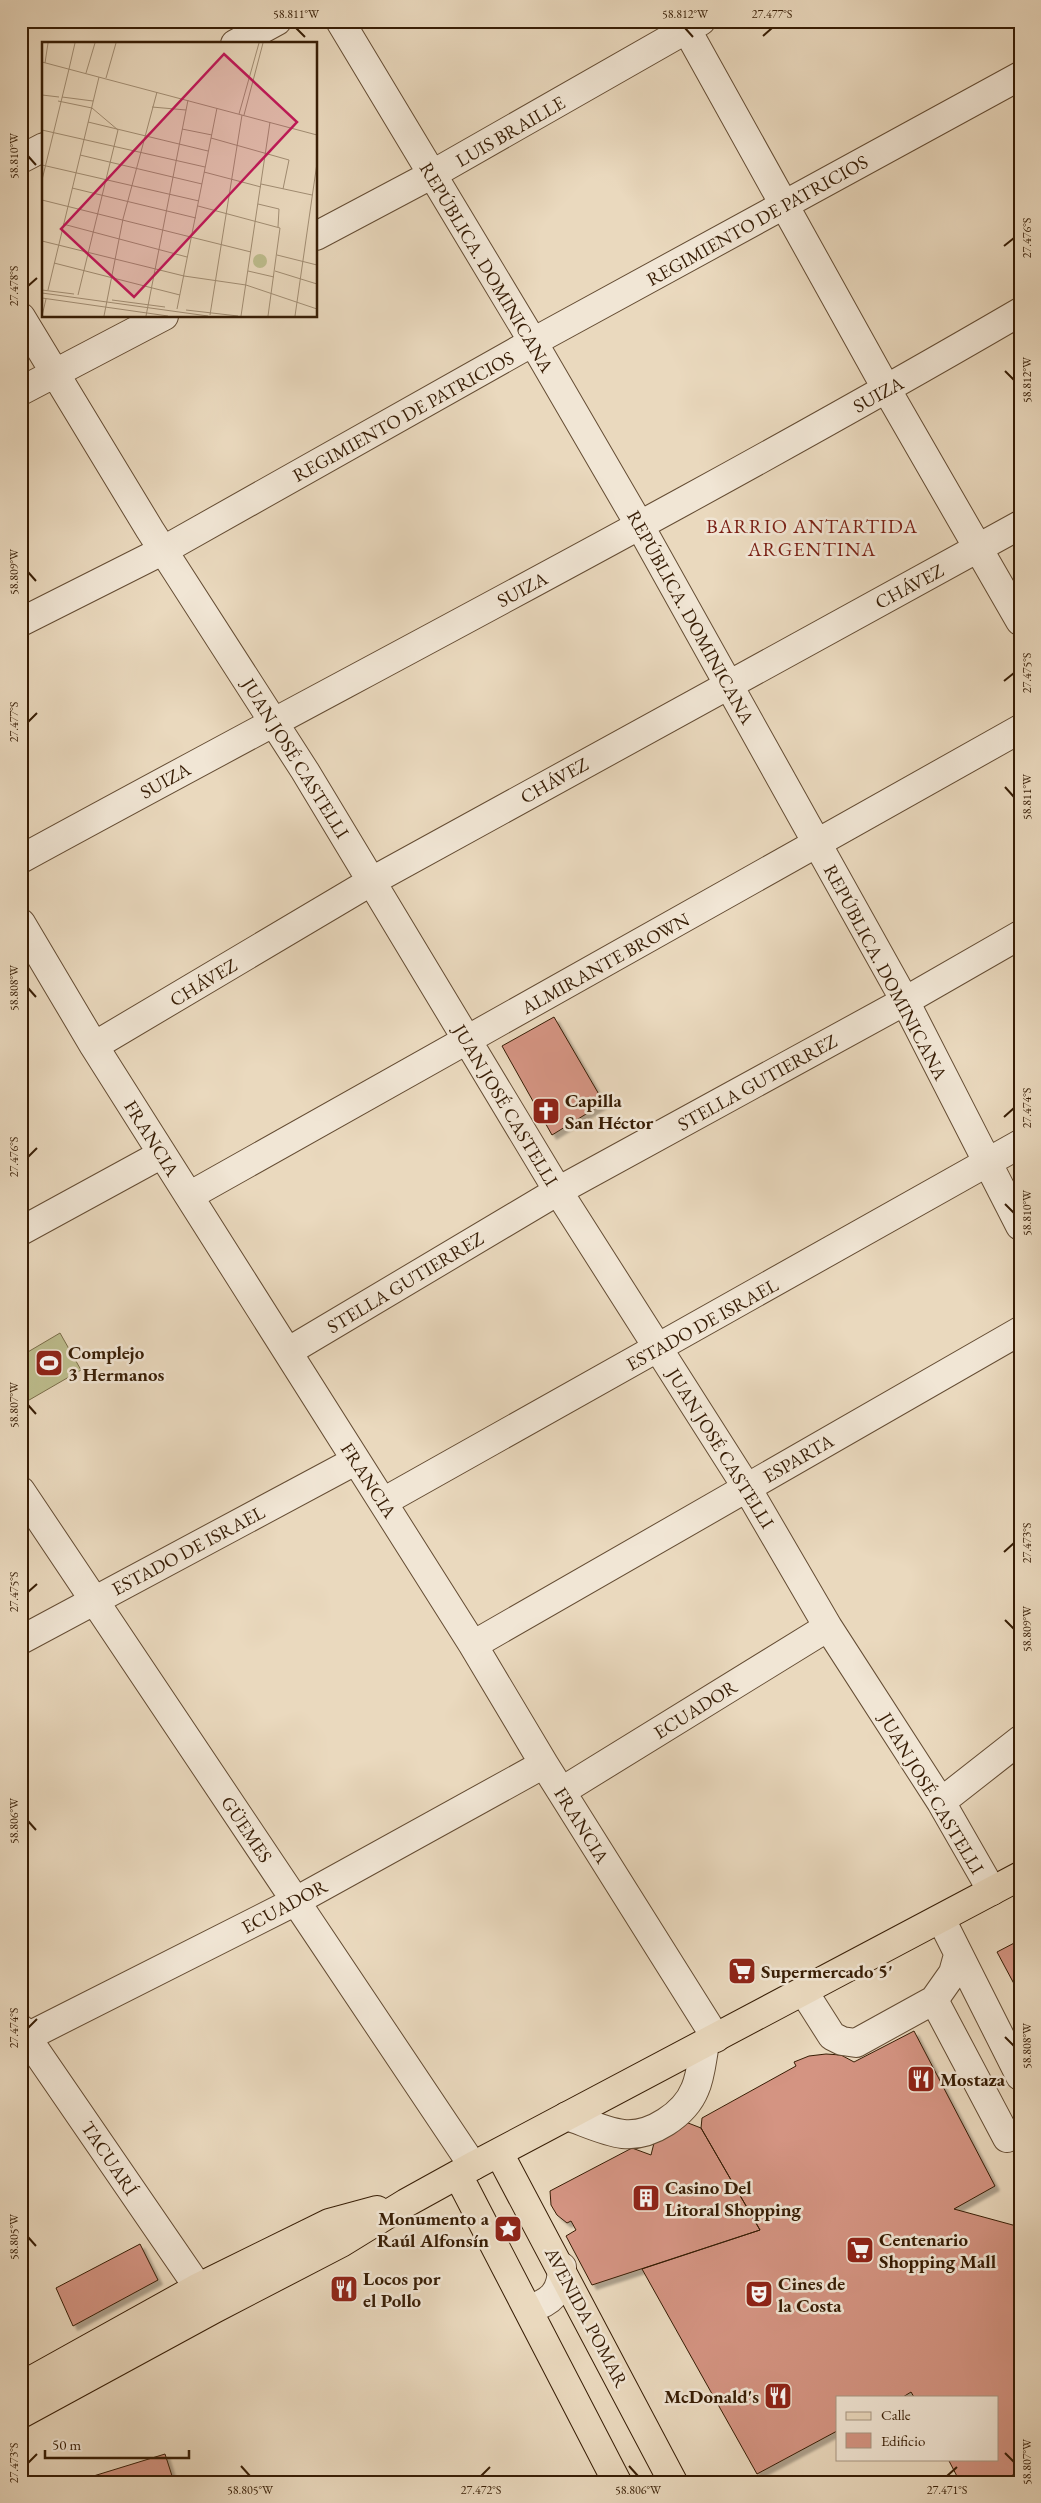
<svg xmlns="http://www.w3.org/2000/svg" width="1041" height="2503" viewBox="0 0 1041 2503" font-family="'EB Garamond',serif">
<defs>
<filter id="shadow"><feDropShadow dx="4.5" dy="4.5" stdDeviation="1" flood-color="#0004"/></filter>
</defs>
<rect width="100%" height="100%" fill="#ead9be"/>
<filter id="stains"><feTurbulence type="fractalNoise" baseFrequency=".004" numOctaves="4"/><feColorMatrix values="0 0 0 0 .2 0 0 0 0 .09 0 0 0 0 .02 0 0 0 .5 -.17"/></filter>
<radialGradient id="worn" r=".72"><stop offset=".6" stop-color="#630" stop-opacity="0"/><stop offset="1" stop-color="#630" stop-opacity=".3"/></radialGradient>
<path fill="#bdbd8d" stroke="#7a6d49" d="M60,1333L81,1370L24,1403L21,1399V1356Z"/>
<path fill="#d49482" stroke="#371d05" filter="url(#shadow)" d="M554,1017L604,1103L552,1135L502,1046Z
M1020,1940V1995L997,1952Z
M914,2031L995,2186L954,2209L1020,2227V2471L1000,2482H960L948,2459H997V2397H914L911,2392L903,2397H837V2431L757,2474L642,2269L760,2230L701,2128L702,2118L796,2066L794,2062L809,2056L826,2054L841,2055L854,2062Z
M683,2121L701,2128L760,2230L592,2285L566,2236L576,2230L571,2221L567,2223L557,2215L551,2205L550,2191L632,2148L651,2155L656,2135Z
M140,2244L158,2280L73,2326L56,2288Z
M165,2454L174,2482H74Z"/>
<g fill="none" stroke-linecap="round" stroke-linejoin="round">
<defs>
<path id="minor" d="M340,21L533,342L640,526L905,1001L1020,1226
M682,21L887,390L1020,621
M235,44L277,21
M21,159L44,147
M316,236L431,175L701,21
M21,317L150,530L305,771L558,1191L747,1488L828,1627L941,1802L992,1891
M21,391L164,316
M21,622L162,551L533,342L1020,76
M21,859C354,677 692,503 1020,312
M21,923L94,1046L473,1645L544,1764L716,2038
M94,1046L372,881L1020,525
M189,1196L1020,729
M21,1231L162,1154
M289,1351L558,1191L905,1001L1020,935
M21,1491L473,2166
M383,1502L1020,1144
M21,1640L355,1461
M473,1645L1020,1331
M562,1791L828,1627
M941,1802L1020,1740
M941,1919L1020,2076
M804,1992L832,2036L842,2041L856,2043L934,2000L953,1973L958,1955
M934,2000L1007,2138
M21,2029L211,2306
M21,2040L296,1901L544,1764
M567,2116C585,2122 605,2132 623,2134C651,2137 685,2114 695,2089C701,2076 702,2058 705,2044
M528,2309C551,2303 562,2292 562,2267"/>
<path id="major" d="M499,2153L673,2482
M458,2175L617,2482
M21,2386L199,2287L329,2223L377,2210
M21,2414L214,2309L341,2243L406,2203L473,2166L1020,1876"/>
</defs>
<use href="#minor" stroke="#644c33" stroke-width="30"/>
<use href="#major" stroke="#371d05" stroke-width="30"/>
<use href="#minor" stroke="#f1e6d5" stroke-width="28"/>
<use href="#major" stroke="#ead9be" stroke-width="28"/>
</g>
<path fill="none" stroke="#371d05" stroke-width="2" d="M296,28L305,37M685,28L693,37M763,36L772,28M28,156L36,165M1004,246L1014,238M28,286L37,278M1005,371L1014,380M28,572L36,581M1004,681L1014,673M28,722L37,713M1005,787L1014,797M28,988L36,997M1004,1117L1014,1108M28,1157L37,1148M1005,1204L1014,1213M28,1405L36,1414M1004,1552L1014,1543M28,1592L37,1584M1005,1620L1014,1629M28,1821L36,1830M28,2028L37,2019M1005,2037L1014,2046M28,2237L36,2246M1005,2453L1014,2462M28,2463L37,2454M241,2466L250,2476M629,2466L638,2476M481,2476L490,2467M947,2476L957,2467"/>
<defs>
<symbol id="church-square" viewBox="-11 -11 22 22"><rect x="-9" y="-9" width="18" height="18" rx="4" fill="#8f2418" stroke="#f1e6d5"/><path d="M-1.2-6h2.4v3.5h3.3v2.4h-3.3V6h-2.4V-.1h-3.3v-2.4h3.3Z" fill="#fff"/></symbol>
<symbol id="stadium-square" viewBox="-11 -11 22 22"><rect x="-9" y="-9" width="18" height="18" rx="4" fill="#8f2418" stroke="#f1e6d5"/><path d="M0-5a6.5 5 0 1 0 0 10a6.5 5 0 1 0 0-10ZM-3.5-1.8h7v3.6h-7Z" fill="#fff"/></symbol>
<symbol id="supermarket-square" viewBox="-11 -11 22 22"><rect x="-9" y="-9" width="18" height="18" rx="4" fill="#8f2418" stroke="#f1e6d5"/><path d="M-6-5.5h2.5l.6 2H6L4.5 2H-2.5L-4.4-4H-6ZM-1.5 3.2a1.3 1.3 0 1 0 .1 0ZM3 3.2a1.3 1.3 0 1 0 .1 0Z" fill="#fff"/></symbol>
<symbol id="restaurant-square" viewBox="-11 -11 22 22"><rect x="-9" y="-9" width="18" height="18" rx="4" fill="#8f2418" stroke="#f1e6d5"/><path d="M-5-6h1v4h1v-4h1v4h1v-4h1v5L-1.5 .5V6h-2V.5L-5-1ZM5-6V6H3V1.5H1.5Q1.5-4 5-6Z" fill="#fff"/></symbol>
<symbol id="building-square" viewBox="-11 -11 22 22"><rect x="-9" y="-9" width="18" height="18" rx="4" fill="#8f2418" stroke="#f1e6d5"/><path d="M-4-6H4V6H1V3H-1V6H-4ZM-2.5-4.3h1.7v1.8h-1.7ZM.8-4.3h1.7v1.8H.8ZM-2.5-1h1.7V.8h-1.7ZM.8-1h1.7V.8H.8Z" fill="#fff"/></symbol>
<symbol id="sight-square" viewBox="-11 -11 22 22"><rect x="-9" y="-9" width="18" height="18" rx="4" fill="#8f2418" stroke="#f1e6d5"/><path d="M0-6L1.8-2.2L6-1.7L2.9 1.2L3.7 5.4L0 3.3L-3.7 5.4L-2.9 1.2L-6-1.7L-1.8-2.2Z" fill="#fff"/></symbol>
<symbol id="theatre-square" viewBox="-11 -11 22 22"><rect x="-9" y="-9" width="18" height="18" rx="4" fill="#8f2418" stroke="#f1e6d5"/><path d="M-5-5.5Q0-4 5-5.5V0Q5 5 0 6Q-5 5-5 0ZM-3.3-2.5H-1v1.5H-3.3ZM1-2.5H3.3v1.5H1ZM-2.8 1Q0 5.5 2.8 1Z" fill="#fff"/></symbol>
</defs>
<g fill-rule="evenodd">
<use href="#church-square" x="530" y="1095" width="32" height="32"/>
<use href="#stadium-square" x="33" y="1347" width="32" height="32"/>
<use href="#supermarket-square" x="726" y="1955" width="32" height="32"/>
<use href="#restaurant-square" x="905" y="2063" width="32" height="32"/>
<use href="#building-square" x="630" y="2182" width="32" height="32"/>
<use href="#sight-square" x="492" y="2213" width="32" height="32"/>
<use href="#supermarket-square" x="844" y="2234" width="32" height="32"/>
<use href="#restaurant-square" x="328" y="2273" width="32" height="32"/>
<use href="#theatre-square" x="743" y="2278" width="32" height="32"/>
<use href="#restaurant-square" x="762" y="2380" width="32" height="32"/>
</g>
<g text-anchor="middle" stroke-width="5" stroke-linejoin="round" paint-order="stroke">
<g font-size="19" fill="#371d05" stroke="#f1e6d5">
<text transform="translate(510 131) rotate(-30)" y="7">LUIS BRAILLE</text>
<text transform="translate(757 220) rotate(-29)" y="7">REGIMIENTO DE PATRICIOS</text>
<text transform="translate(487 267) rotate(59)" y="7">REPÚBLICA. DOMINICANA</text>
<text transform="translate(878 394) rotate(-29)" y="7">SUIZA</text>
<text transform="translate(403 416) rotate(-29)" y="7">REGIMIENTO DE PATRICIOS</text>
<text transform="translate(909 586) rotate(-28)" y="7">CHÁVEZ</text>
<text transform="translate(522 589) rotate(-28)" y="7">SUIZA</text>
<text transform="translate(691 617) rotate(61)" y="7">REPÚBLICA. DOMINICANA</text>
<text transform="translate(296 758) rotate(58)" y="7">JUAN JOSÉ CASTELLI</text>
<text transform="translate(165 780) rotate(-29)" y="7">SUIZA</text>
<text transform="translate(554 780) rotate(-29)" y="7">CHÁVEZ</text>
<text transform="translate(605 963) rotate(-29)" y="7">ALMIRANTE BROWN</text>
<text transform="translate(886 972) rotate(62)" y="7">REPÚBLICA. DOMINICANA</text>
<text transform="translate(203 982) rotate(-31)" y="7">CHÁVEZ</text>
<text transform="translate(757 1082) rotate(-29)" y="7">STELLA GUTIERREZ</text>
<text transform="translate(506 1105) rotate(59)" y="7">JUAN JOSÉ CASTELLI</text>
<text transform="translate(152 1138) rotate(58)" y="7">FRANCIA</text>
<text transform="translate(405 1282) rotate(-31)" y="7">STELLA GUTIERREZ</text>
<text transform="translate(702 1324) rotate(-29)" y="7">ESTADO DE ISRAEL</text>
<text transform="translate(721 1448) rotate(58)" y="7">JUAN JOSÉ CASTELLI</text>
<text transform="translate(798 1458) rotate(-30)" y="7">ESPARTA</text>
<text transform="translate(369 1480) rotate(57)" y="7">FRANCIA</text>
<text transform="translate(188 1550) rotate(-28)" y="7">ESTADO DE ISRAEL</text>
<text transform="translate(695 1709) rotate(-32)" y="7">ECUADOR</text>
<text transform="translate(932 1793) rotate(59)" y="7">JUAN JOSÉ CASTELLI</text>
<text transform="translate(582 1825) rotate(58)" y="7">FRANCIA</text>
<text transform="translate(247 1829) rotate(56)" y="7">GÜEMES</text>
<text transform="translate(284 1906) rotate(-28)" y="7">ECUADOR</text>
<text transform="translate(110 2158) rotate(56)" y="7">TACUARÍ</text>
<text transform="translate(587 2317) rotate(62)" y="7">AVENIDA POMAR</text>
</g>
<g font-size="19" font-weight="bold" fill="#371d05" stroke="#f1e6d5" text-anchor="start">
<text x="565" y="1107">Capilla<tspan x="565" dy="22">San Héctor</tspan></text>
<text x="68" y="1359">Complejo<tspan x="68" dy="22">3 Hermanos</tspan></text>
<text x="761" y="1978">Supermercado 5'</text>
<text x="940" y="2086">Mostaza</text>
<text x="665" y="2194">Casino Del<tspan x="665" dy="22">Litoral Shopping</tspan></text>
<text x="489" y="2225" text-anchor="end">Monumento a<tspan x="489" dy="22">Raúl Alfonsín</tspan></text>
<text x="879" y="2246">Centenario<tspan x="879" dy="22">Shopping Mall</tspan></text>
<text x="363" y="2285">Locos por<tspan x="363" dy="22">el Pollo</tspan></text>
<text x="778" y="2290">Cines de<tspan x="778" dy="22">la Costa</tspan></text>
<text x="759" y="2403" text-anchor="end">McDonald's</text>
</g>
<g font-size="20" letter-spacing="1" fill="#7a1f14" stroke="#f1e6d5">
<text x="812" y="533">BARRIO ANTARTIDA<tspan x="812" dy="23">ARGENTINA</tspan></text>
</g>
</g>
<g transform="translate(42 42)">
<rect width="275" height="275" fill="#ead9be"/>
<path d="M211 219a7 7 0 1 1 14 0a7 7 0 1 1-14 0Z" fill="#bdbd8d"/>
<path fill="none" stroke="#a28e74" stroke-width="1" d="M0,20L275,93M3,21L6,1M27,27L33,1M44,31L53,1M64,36L74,1M0,53L17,55M20,55L51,59M16,59L50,66L76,88L36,253M110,65L144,68M197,72L217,1M202,73L221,1M46,80L166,109M140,87L170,93M0,88L163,125M169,96L247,118L241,147M38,113L160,142M0,123L157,159M162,130L219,145M0,138L27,27M219,142L270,153M30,146L154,176M0,158L209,210M216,162L237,167L236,185M156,164L238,186L226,274M21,182L145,215M0,199L142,234L204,243L275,267M235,213L275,223M12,221L138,253M206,229L232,235M233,229L275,242M0,248L32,252M6,248L57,35M0,251L166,274M0,256L126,274M70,258L123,265M135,267L175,66M144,268L196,274M168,273L200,73M0,274L4,257M62,274L81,177L115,50M104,274L146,58M199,274L228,80M253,274L275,121"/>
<path fill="#c2185b" fill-opacity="0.15" stroke="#c2185b" stroke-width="2.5" d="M182,12L255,80L92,255L19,187Z"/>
<rect width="275" height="275" fill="none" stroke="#371d05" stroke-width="2.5"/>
</g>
<rect width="1041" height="2503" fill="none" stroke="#ead9be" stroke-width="55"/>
<rect x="836" y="2396" width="162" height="65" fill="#f1e6d5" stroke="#a79682"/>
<rect x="846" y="2412" width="25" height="8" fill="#ead9be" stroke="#a79682"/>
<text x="881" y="2420" font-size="15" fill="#371d05">Calle</text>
<rect x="846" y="2433" width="25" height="15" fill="#d49482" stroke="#a79682"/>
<text x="881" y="2446" font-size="15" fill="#371d05">Edificio</text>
<path d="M45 2450v8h144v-8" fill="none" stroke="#371d05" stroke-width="2.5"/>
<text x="52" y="2450" font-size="15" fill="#371d05" stroke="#f1e6d5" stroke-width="4" paint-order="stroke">50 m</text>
<rect x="28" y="28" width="986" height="2448" fill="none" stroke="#371d05" stroke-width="2"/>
<g font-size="12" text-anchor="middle" fill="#371d05">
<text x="296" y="18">58.811°W</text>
<text x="685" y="18">58.812°W</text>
<text x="772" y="18">27.477°S</text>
<text transform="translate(14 156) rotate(-90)" y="4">58.810°W</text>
<text transform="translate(1027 238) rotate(-90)" y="4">27.476°S</text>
<text transform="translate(14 286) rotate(-90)" y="4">27.478°S</text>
<text transform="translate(1027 380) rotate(-90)" y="4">58.812°W</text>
<text transform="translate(14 572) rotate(-90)" y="4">58.809°W</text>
<text transform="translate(1027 673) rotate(-90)" y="4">27.475°S</text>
<text transform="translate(14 722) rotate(-90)" y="4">27.477°S</text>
<text transform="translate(1027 797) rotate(-90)" y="4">58.811°W</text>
<text transform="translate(14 988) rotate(-90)" y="4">58.808°W</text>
<text transform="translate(1027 1108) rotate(-90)" y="4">27.474°S</text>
<text transform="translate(14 1157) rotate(-90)" y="4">27.476°S</text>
<text transform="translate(1027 1213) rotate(-90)" y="4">58.810°W</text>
<text transform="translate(14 1405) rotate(-90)" y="4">58.807°W</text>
<text transform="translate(1027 1543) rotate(-90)" y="4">27.473°S</text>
<text transform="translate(14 1592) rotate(-90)" y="4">27.475°S</text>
<text transform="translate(1027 1629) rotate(-90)" y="4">58.809°W</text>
<text transform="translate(14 1821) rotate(-90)" y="4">58.806°W</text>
<text transform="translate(14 2028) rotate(-90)" y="4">27.474°S</text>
<text transform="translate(1027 2046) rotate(-90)" y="4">58.808°W</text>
<text transform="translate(14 2237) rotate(-90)" y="4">58.805°W</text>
<text transform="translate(1027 2462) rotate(-90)" y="4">58.807°W</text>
<text transform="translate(14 2463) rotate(-90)" y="4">27.473°S</text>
<text x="250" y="2494">58.805°W</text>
<text x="481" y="2494">27.472°S</text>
<text x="638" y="2494">58.806°W</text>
<text x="947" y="2494">27.471°S</text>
</g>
<rect width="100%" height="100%" filter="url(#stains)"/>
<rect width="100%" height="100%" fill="url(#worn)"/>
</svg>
